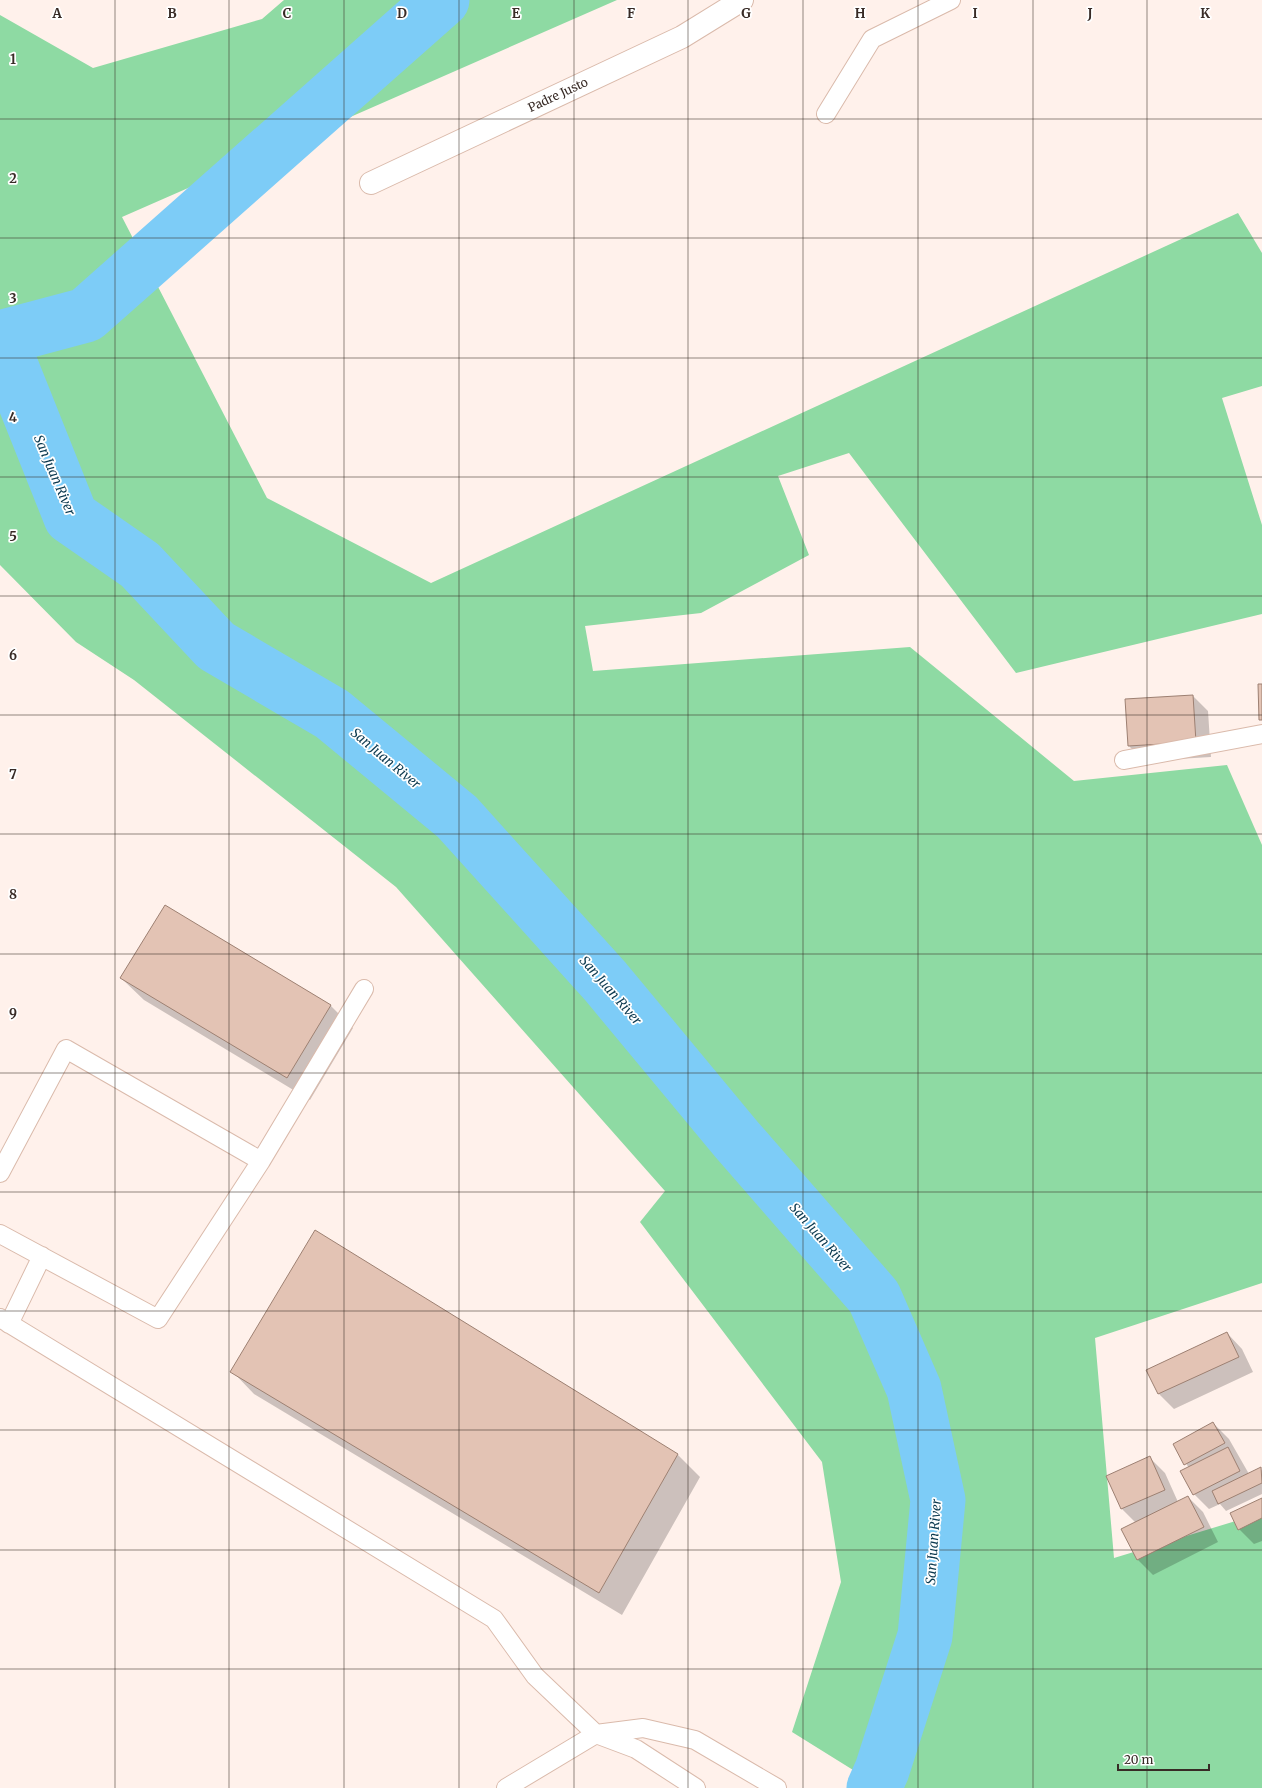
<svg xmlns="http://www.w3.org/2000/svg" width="1262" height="1788" viewBox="0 0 1262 1788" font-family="Merriweather,serif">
<rect width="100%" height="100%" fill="#fff1eb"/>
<path fill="#8edaa3" d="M284,0H617L122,217L267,498L431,583L1238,213L1262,253V386L1222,398L1262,525V614L1016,673L849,453L778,476L809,555L701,613L585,626L593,671L910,647L1074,781L1227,765L1262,845V1283L1095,1338L1114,1558L1262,1513V1788H882L792,1732L841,1582L822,1462L640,1222L665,1191L396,887L134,680L76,642L0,565V15L93,68L262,19Z"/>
<path fill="#0003" d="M1193,696L1208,711L1211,757L1144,761L1129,746Z
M165,906L331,1006L353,1028L310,1100L144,1000L121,978Z
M315,1232L678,1455L700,1477L622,1615L254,1394L232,1371Z
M1227,1333L1242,1349L1253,1372L1174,1409L1159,1394L1148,1371Z
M1213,1423L1229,1439L1249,1474L1262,1470V1494L1226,1511L1220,1504L1209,1509L1194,1494L1189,1468L1174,1445Z
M1150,1458L1165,1473L1178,1502L1188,1497L1203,1512L1218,1542L1153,1575L1137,1559L1136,1523L1122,1509L1107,1477Z
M1262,1499V1541L1254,1544L1239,1529Z"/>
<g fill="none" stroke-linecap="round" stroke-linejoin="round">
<path stroke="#7dccf7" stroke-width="55" d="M0,338L86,315L442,0
M0,339L71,517L140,565L216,646L332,714L457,817L605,981L737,1140L874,1297L914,1389L938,1500L925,1636L882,1770L874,1788"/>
</g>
<path fill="#e3c3b4" stroke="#9d8072" d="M1258,684H1262V720H1259Z
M1193,695L1196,742L1128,746L1125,699Z
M165,905L331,1005L287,1078L120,978Z
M315,1230L678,1454L599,1593L230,1372Z
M1227,1332L1239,1357L1158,1394L1146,1370Z
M1213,1422L1225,1443L1184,1465L1173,1444Z
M1228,1447L1240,1471L1193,1495L1180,1471Z
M1150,1456L1165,1490L1121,1509L1106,1476Z
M1261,1467L1262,1483L1218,1504L1212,1491Z
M1188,1496L1204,1527L1137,1560L1121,1529Z
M1262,1498V1518L1238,1530L1230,1513Z"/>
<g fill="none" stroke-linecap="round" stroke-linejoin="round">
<defs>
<path id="service" d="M826,114L872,39L951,0
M1124,760L1262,734
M0,1173L66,1049L261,1161
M0,1234L158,1319L261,1161L364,989
M0,1318L494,1619L535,1676L596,1734L636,1749L696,1788
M9,1324L42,1256
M506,1788L596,1734L643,1728L695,1740L777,1788"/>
<path id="minor" d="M371,183L682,37L742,0"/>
</defs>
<use href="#service" stroke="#dabaab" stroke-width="20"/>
<use href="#minor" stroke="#dabaab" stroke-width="24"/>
<use href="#service" stroke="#fff" stroke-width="18"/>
<use href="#minor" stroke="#fff" stroke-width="22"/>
</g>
<path fill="none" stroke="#382b26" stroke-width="1" stroke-opacity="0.55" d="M115,0V1788M229,0V1788M344,0V1788M459,0V1788M574,0V1788M688,0V1788M803,0V1788M918,0V1788M1033,0V1788M1147,0V1788M0,119H1262M0,238H1262M0,358H1262M0,477H1262M0,596H1262M0,715H1262M0,834H1262M0,954H1262M0,1073H1262M0,1192H1262M0,1311H1262M0,1430H1262M0,1550H1262M0,1669H1262"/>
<g text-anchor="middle" stroke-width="3.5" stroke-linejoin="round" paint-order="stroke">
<g font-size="12" fill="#382b26" stroke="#fff">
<text transform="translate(558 95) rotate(-25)" y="4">Padre Justo</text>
</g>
<g font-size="13" font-style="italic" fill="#0b394f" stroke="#fff">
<text transform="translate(55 475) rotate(67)" y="5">San Juan River</text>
<text transform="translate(386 758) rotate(40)" y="5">San Juan River</text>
<text transform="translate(611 990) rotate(49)" y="5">San Juan River</text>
<text transform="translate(821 1237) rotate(49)" y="5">San Juan River</text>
<text transform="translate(933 1542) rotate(-86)" y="5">San Juan River</text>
</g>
</g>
<g font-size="13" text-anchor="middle" font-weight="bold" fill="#382b26" stroke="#fff" stroke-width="3.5" stroke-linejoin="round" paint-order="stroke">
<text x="57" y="18">A</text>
<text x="172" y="18">B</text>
<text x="287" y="18">C</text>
<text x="402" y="18">D</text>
<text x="516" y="18">E</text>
<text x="631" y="18">F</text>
<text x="746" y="18">G</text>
<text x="860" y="18">H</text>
<text x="975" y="18">I</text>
<text x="1090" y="18">J</text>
<text x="1205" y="18">K</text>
<text x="13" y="64">1</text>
<text x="13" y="183">2</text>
<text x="13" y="303">3</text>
<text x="13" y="422">4</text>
<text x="13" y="541">5</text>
<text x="13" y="660">6</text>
<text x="13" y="779">7</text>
<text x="13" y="899">8</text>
<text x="13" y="1018">9</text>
</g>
<path d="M1118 1764v6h91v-6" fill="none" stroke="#382b26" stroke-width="2"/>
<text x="1124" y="1764" font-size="12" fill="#382b26" stroke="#ffffff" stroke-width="3" paint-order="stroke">20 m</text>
</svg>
